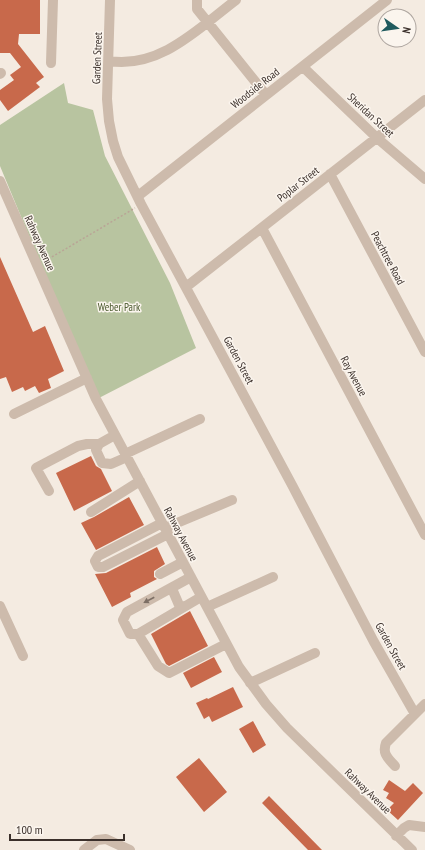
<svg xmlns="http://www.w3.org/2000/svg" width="425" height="850" viewBox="0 0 425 850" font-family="'PT Sans Narrow',sans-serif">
<rect width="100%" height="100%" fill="#f4ebe1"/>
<path fill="#b8c4a0" d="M64,83L68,103L93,110L105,156L170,283L196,348L97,399L0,166V125Z"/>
<path fill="#c8694b" d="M0,0H40V34H19L18,44L44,77L36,83L40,87L8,111L0,100V90L14,80L10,75L21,67L10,53H0Z
M0,257L33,332L45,326L64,371L48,379L51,388L39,393L35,386L25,391L23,387L12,392L6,377L0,379Z
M91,456L96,466L101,469L112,491L74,511L56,473Z
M129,497L144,525L96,550L81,523L94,517Z
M157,547L165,564L154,571V577L157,579L130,593L131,597L112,607L95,574L106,573Z
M190,611L208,646L169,666L166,664L151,634Z
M214,657L222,672L191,688L183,673Z
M233,687L243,707L212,722L209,716L204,719L196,703L207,698L208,699Z
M253,721L266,745L253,753L239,729Z
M199,758L227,792L204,812L176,777Z
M389,780L405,791L413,783L423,793L398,820L387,810L394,803L386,798L389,793L383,790Z
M269,796L322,850H308L262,803Z"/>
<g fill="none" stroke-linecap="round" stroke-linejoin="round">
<path stroke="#b9a596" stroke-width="1.5" stroke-dasharray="2 2" stroke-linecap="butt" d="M45,261L135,208"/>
<path stroke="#cdbbac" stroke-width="10" d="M110,0L107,99L109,121L113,141L118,157L141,204L292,485L374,642L415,714
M197,0V9L266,95
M109,61C160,69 199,28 236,0
M51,63L53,0
M303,67L377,138L425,179
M0,74L1,73
M330,174L425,352
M0,181L96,399L239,667L266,704L287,728L412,850
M138,196L387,0
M262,228L425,535
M186,287L425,100
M14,414L87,378
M115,435L99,444L96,450L102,463L111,464L127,457
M125,454L200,419
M49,491L36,468L78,446L87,444H99
M91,512L140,481
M162,523L98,556L95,561L98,567H103L168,534
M165,528L232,500
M160,574L183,562
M191,577L127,612L123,620L130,634H138L201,597
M173,587V591L179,605L183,607
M0,606L23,656
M207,607L273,577
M138,634L158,666L169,673L226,644
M250,683L315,653
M395,766C388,758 382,754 386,743L425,704
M396,836L404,828L409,825L425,827
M84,850L97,840L106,839L130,850"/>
</g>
<defs><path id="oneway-solid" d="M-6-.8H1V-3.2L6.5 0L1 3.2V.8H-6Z"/></defs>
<use fill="#7d6f65" href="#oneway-solid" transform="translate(149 600) rotate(152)"/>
<g text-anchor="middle" stroke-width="3" stroke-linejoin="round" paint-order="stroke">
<g font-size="11" fill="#3b302b" stroke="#fbf5ee">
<text transform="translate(97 58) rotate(-88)" y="4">Garden Street</text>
<text transform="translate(255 88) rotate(-38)" y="4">Woodside Road</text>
<text transform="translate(371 115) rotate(43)" y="4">Sheridan Street</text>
<text transform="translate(298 184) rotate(-38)" y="4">Poplar Street</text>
<text transform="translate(40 243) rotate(66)" y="4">Rahway Avenue</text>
<text transform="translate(388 258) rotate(62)" y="4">Peachtree Road</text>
<text transform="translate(239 360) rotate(62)" y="4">Garden Street</text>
<text transform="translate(354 376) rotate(62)" y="4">Ray Avenue</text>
<text transform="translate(181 534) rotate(62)" y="4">Rahway Avenue</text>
<text transform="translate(391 646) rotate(61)" y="4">Garden Street</text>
<text transform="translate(368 791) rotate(44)" y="4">Rahway Avenue</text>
</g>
<g font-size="11" fill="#4a5a2e" stroke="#fbf5ee">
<text x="119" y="311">Weber Park</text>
</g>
</g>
<g transform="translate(397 28) rotate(103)"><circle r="19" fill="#fbf5ee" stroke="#aea6a0"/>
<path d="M0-3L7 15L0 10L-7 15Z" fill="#1f5a5e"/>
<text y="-6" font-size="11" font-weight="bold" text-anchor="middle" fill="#3b302b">N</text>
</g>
<path d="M10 834v6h114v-6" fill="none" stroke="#3b302b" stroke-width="2"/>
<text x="16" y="834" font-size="12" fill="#3b302b" stroke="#fbf5ee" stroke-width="3" paint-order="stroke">100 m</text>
</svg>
